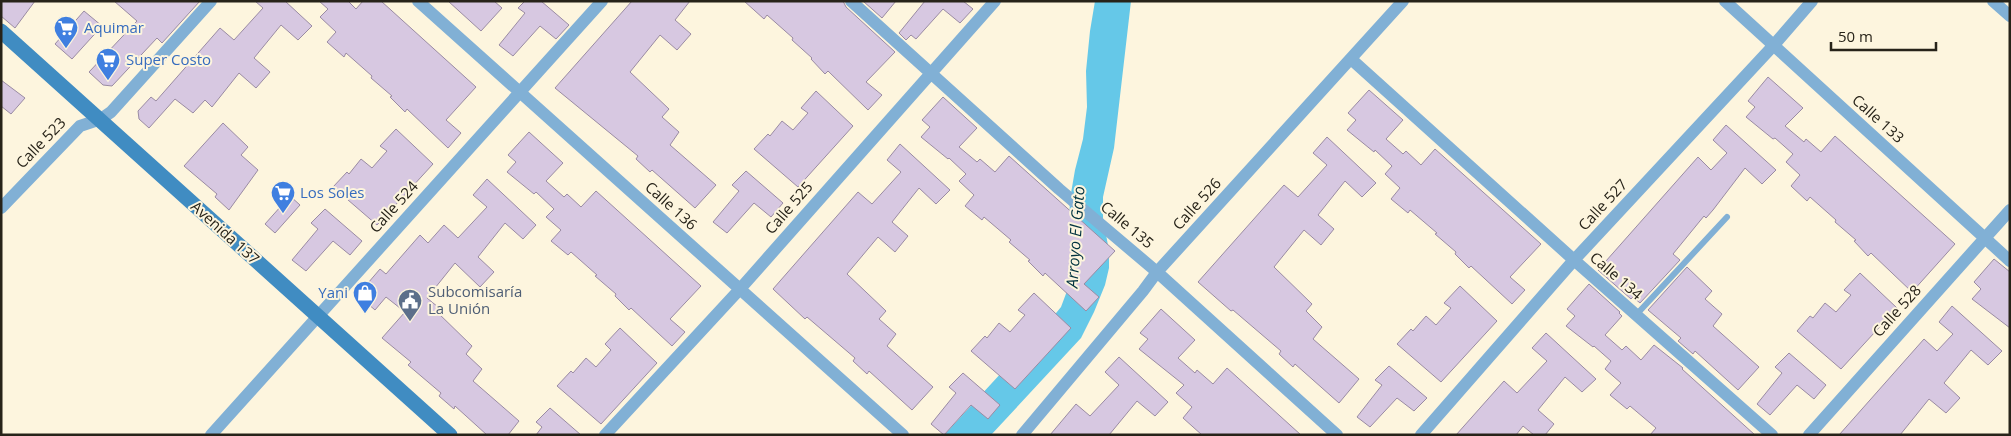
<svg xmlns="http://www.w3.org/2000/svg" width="2011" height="436" viewBox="0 0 2011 436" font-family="'Open Sans',sans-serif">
<rect width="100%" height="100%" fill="#fdf5de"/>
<path fill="#65c8e8" d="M1095,1H1131L1114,148L1103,197V218L1109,251V268L1105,285L1094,312L1081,338L991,435H944L1052,318L1061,307L1067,291L1070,199L1075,170L1083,139L1087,107L1086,71L1090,31Z"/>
<path fill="#d7c8e1" stroke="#9a8ba3" d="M1,1H35L15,28L1,16Z
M114,1H200L162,43L157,38L112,86L103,85L89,72L137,21Z
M255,1H285L312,26L298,40L281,25L254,58L270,72L256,88L239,73L212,107L205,100L193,113L175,99L149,128L139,119L138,111L151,97L156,101L220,28L234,40L263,8Z
M319,1H348L356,9L363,1H381L476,87L446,120L461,133L448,148L407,109L405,112L390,97L392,96L371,78L372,76L346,53L344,57L327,42L336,32L320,17L328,9Z
M448,1H494L502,8L481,31Z
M525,1H541L569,25L556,39L540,26L513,56L499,45L525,13L518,8Z
M632,1H690L675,20L691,34L677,50L660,35L630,72L669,109L662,117L679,132L670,145L716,185L695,208L652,170L650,172L636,159L638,156L555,88Z
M744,1H843L846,7L895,52L866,82L882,95L868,110L828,71L825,74L811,59L812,58L792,40L793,38L767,15L764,19Z
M863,1H896L882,18Z
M925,1H963L973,9L960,23L943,9L916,39L911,35L906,40L899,33Z
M84,11L102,26L72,59L55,44Z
M1768,77L1803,108L1785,126L1804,142L1806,139L1821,152L1835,136L1955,244L1912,292L1871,253L1868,256L1854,241L1856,240L1835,222L1836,220L1810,197L1807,201L1791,186L1800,175L1786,162L1793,154L1775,138L1773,139L1746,117L1755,107L1748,101Z
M1,80L25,98L11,114L1,106Z
M1369,90L1403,120L1386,139L1403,154L1406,151L1421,165L1435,149L1541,244L1510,277L1525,290L1512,304L1471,266L1469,268L1455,254L1456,252L1435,234L1437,233L1410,210L1408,213L1391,199L1400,188L1385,174L1392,166L1375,150L1374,152L1347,130L1356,120L1348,113Z
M816,91L853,126L798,187L754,149L768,134L770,136L782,121L793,130L808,113L801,108Z
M943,97L977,128L959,147L977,162L980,159L995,172L1009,156L1115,251L1084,284L1099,297L1086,311L1045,273L1043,276L1028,261L1030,260L1009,242L1011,240L984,217L982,220L965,206L974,195L959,181L966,174L949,158L948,159L921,137L930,127L922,120Z
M223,123L248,147L241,155L258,170L229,210L215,197L217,194L184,166Z
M1726,125L1776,170L1762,184L1745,168L1713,210L1706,218L1704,216L1673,254L1680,260L1640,303L1633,297L1631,299L1598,270L1698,157L1711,170L1727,153L1713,140Z
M396,129L433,164L377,225L333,187L347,172L349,174L361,159L372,168L387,151L380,146Z
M529,132L563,163L546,181L564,197L567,194L581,207L596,191L701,286L670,319L685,332L672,346L631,308L629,310L615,296L616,294L595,276L597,275L571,252L568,255L551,241L561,230L546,217L554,209L536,192L534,194L507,172L516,162L508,155Z
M1327,137L1376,183L1362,197L1345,181L1318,215L1334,229L1321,245L1304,230L1274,267L1312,304L1306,311L1322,327L1313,339L1359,379L1339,403L1295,364L1293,367L1279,354L1281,351L1233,310L1231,311L1198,282L1284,185L1298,197L1327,165L1313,153Z
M900,144L950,190L936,204L919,188L892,222L908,236L895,252L878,237L847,274L886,311L879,319L896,334L887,346L933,387L912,410L869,371L867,374L853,361L855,358L807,317L805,319L773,289L858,192L872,204L901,172L887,160Z
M746,171L783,203L771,217L754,203L727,233L713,222L739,191L732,185Z
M487,179L536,225L523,239L505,223L478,257L494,272L480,287L455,263L427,298L438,307L435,310L472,346L466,354L482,369L473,381L519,421L508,435H487L455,406L454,409L439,396L441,393L408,365L411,362L382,338L405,312L386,297L375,310L360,297L371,285L368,283L380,269L386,274L420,235L428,243L444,225L458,238L487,207L473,195Z
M290,196L300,205L275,233L265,224Z
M325,209L362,241L350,255L333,241L306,271L292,260L318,229L311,223Z
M1994,259L2010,272V328L1972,299L1981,289L1974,282Z
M1687,267L1712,291L1705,299L1722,314L1713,326L1759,367L1738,390L1695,351L1693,354L1678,341L1681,338L1648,310Z
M1860,273L1897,308L1841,369L1797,331L1810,316L1813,318L1825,303L1836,312L1851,295L1844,290Z
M1589,284L1620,312L1619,313L1622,316L1605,335L1622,350L1626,346L1641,360L1654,345L1683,368L1682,369L1755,435H1650L1656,428L1630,406L1627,409L1610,395L1621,383L1605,369L1611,361L1594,346L1593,347L1566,326L1575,316L1567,309Z
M1460,286L1497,321L1441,382L1397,344L1411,329L1413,331L1426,316L1436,325L1451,308L1444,303Z
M1034,293L1071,328L1015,389L971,351L985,336L987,338L999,323L1010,332L1025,315L1018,310Z
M1952,306L2002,351L1988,365L1971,350L1944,383L1960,398L1946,413L1929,399L1900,435H1839L1924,339L1937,351L1953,334L1939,322Z
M1161,309L1195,340L1178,358L1195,373L1197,370L1213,384L1227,368L1301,435H1202L1183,418L1192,407L1176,393L1184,385L1139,349L1148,339L1140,333Z
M620,328L657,363L601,424L557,386L571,371L573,373L586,358L596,367L611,350L605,344Z
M1546,333L1596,379L1582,392L1565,377L1538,410L1554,424L1545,435H1534L1523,426L1516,435H1456L1504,381L1517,393L1547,361L1532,348Z
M1789,353L1826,385L1814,399L1797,385L1770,415L1757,404L1782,373L1775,367Z
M1119,357L1168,402L1155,416L1137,401L1109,435H1050L1076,404L1090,416L1119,385L1105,372Z
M1389,366L1427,398L1414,411L1397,398L1370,427L1357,417L1382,385L1375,380Z
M963,373L1000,405L988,419L971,405L944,435L931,424L956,393L949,387Z
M550,408L581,435H536L542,427L536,422Z"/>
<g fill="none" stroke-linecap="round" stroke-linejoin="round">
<path stroke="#81b0d5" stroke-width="6" d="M1636,315L1727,217"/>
<path stroke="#81b0d5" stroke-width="12" d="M418,1L903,435
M851,1L1059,189L1157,272L1337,435
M1725,1L2010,261
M1993,1L2010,16
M1351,59L1574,260L1772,435
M1,208L80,126L101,119L111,112L211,1
M211,435L602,1
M605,435L740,289L995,1
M1022,435L1143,291L1157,272L1403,1
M1421,435L1574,260L1773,46L1812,1
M1809,435L2010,210"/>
<path stroke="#408cc2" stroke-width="15" d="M1,31L450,435"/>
</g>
<defs>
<symbol id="supermarket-pin" viewBox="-11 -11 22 30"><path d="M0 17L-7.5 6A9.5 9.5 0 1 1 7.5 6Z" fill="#3f7fe0" stroke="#fdf5de"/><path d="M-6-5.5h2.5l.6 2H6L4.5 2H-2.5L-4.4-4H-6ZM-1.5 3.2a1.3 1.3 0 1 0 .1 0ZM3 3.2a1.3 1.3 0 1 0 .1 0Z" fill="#fff"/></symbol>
<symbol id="shop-pin" viewBox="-11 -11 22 30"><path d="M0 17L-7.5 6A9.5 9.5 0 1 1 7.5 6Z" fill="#3f7fe0" stroke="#fdf5de"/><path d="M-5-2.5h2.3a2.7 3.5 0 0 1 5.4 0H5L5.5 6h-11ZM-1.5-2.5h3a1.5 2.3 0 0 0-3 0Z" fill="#fff"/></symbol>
<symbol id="civic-pin" viewBox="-11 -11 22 30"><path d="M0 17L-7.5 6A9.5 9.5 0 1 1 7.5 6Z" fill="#5c6f8a" stroke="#fdf5de"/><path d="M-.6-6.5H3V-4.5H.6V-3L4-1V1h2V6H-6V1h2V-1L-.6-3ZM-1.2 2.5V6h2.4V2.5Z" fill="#fff"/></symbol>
</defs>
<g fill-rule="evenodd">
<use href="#supermarket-pin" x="52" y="14" width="28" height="38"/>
<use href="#supermarket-pin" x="94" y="46" width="28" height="38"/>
<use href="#supermarket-pin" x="269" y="179" width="28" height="38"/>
<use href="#shop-pin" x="351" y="279" width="28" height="38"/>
<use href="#civic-pin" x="396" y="287" width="28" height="38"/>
</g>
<g text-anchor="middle" stroke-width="4" stroke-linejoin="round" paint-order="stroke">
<g font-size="15" fill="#366cbe" stroke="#fdf5de" text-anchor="start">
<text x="84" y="33">Aquimar</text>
<text x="126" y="65">Super Costo</text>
<text x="300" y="198">Los Soles</text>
<text x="348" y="298" text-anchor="end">Yani</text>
</g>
<g font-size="15" fill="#272319" stroke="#fdf5de">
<text transform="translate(1878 119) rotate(42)" y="5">Calle 133</text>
<text transform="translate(41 143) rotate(-46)" y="5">Calle 523</text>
<text transform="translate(1197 204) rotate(-48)" y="5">Calle 526</text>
<text transform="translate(1603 205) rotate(-47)" y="5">Calle 527</text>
<text transform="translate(671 206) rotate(42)" y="5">Calle 136</text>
<text transform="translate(394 207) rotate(-48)" y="5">Calle 524</text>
<text transform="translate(789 208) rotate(-49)" y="5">Calle 525</text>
<text transform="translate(1127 225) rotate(40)" y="5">Calle 135</text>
<text transform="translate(225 233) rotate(42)" y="5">Avenida 137</text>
<text transform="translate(1616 276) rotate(41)" y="5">Calle 134</text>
<text transform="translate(1897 311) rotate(-48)" y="5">Calle 528</text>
</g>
<g font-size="15" fill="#4e5e75" stroke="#fdf5de" text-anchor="start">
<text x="428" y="297">Subcomisaría<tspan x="428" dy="17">La Unión</tspan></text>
</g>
<g font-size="16" font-style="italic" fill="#023340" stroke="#fdf5de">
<text transform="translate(1075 237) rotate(-86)" y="6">Arroyo El Gato</text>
</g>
</g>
<rect width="2011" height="436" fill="none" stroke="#272319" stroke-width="5"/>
<path d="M1831 42v8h105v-8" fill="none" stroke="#272319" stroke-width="2.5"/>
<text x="1838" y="42" font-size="15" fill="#272319" stroke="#fdf5de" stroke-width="4" paint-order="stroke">50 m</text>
</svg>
